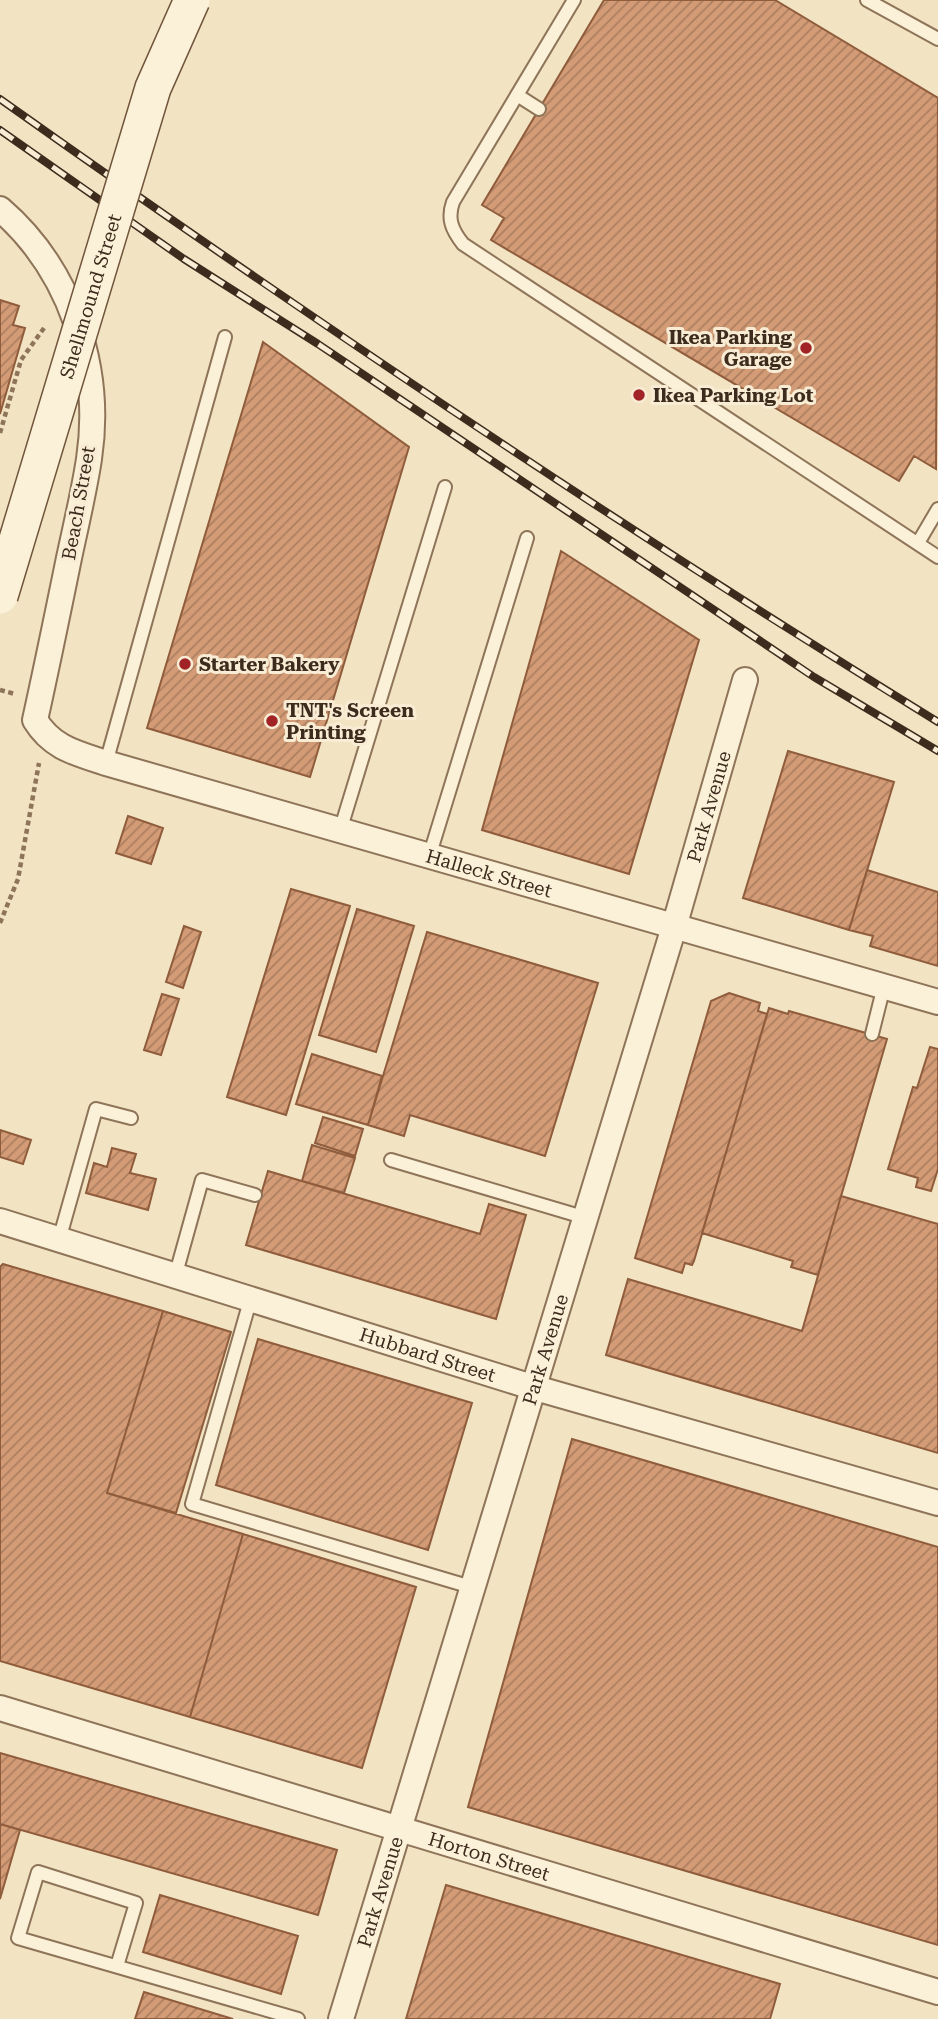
<svg xmlns="http://www.w3.org/2000/svg" width="938" height="2019" viewBox="0 0 938 2019" font-family="'Roboto Serif',serif">
<defs>
<pattern id="building-hatch" width="6" height="6" patternUnits="userSpaceOnUse" patternTransform="scale(1.75)"><rect width="6" height="6" fill="#d39b76"/><path d="M-1 1l2-2M0 6l6-6M5 7l2-2" fill="none" stroke="#ac7f60"/></pattern>
</defs>
<rect width="100%" height="100%" fill="#f2e3c3"/>
<path fill="url(#building-hatch)" stroke="#8f5c3c" stroke-width="2" d="M604,0H775L938,98L936,469L914,456L899,481L491,240L504,218L482,205Z
M0,300L19,306L13,325L25,328L0,414Z
M263,342L409,447L310,777L147,728Z
M561,551L699,640L629,874L482,830Z
M788,751L894,782L849,930L743,898Z
M128,816L163,828L151,864L116,853Z
M867,870L938,892V966L870,946L873,936L849,930Z
M291,889L350,906L286,1115L227,1097Z
M357,909L414,926L376,1052L319,1035Z
M184,926L201,932L183,988L166,982Z
M427,932L598,983L545,1156L410,1115L404,1136L368,1125Z
M729,993L760,1003L758,1011L767,1014L694,1261L692,1265L685,1263L682,1273L635,1258L711,1001Z
M162,994L179,999L161,1055L144,1050Z
M769,1008L788,1014L789,1011L887,1039L818,1275L791,1267L793,1261L702,1233Z
M930,1047L938,1049V1169L931,1191L916,1187L918,1178L888,1169L913,1087L917,1088Z
M312,1054L382,1076L368,1125L296,1104Z
M323,1117L363,1129L355,1156L315,1143Z
M0,1130L31,1140L23,1164L0,1157Z
M312,1145L355,1158L344,1193L302,1181Z
M112,1148L136,1154L130,1173L156,1179L148,1210L86,1193L94,1163L107,1167Z
M268,1171L480,1234L489,1204L526,1215L496,1319L246,1245Z
M841,1196L938,1224V1453L606,1355L628,1279L802,1331Z
M3,1264L163,1311L107,1493L243,1534L190,1717L0,1661V1267Z
M163,1311L231,1332L176,1513L107,1493Z
M258,1339L472,1403L428,1550L216,1485Z
M572,1439L938,1547V1945L468,1807Z
M243,1534L416,1587L362,1768L190,1717Z
M0,1753L337,1850L318,1915L0,1824Z
M0,1824L20,1830L0,1899Z
M446,1885L780,1984L770,2019H406Z
M160,1895L298,1936L281,1994L143,1952Z
M144,1992L233,2019H135Z"/>
<g fill="none" stroke-linecap="round" stroke-linejoin="round">
<defs>
<path id="lane" d="M574,0L453,202C447,219 452,230 463,244L938,557
M867,0L938,39
M517,95L539,109
M918,543L938,509
M106,763L225,337
M340,831L445,487
M429,857L527,538
M872,1034L884,986
M391,1160L583,1217
M59,1240L96,1109L131,1118
M175,1277L202,1180L255,1195
M250,1301L192,1504L471,1587
M117,1966L136,1903L38,1872L18,1938L298,2019"/>
<g id="street">
<path id="s1" d="M0,209C70,269 103,367 89,459C84,492 76,525 69,558C58,612 47,666 35,720C52,748 76,753 106,763L938,1002"/>
<path id="s2" d="M0,1221L532,1387L938,1503"/>
<path id="s3" d="M0,1708L938,1992"/>
<path id="s4" d="M341,2019L674,927L745,680"/>
</g>
</defs>
<use href="#lane" stroke="#8e7458" stroke-width="16"/>
<use href="#street" stroke="#8e7458" stroke-width="28"/>
<path stroke="#8e7458" stroke-width="4.5" stroke-dasharray="5 3.5" stroke-linecap="butt" d="M0,433L21,360L44,328
M0,690L15,694
M0,923L18,879L39,763"/>
<use href="#lane" stroke="#fbf0d8" stroke-width="12"/>
<use href="#street" stroke="#fbf0d8" stroke-width="24"/>
<defs>
<path id="rail" d="M0,99C306,316 619,526 938,722
M0,130L184,259L318,344L814,677L938,751"/>
</defs>
<use href="#rail" stroke="#3d2c1d" stroke-width="8"/>
<use href="#rail" stroke="#f8edd4" stroke-width="5" stroke-dasharray="16" stroke-linecap="butt"/>
<defs>
<g id="secondary-bridge">
<path id="s5" d="M0,596L153,88L192,0"/>
</g>
</defs>
<use href="#secondary-bridge" stroke="#70553b" stroke-width="38" stroke-linecap="butt"/>
<use href="#secondary-bridge" stroke="#fbf0d8" stroke-width="35"/>
</g>
<g fill="#a22326" stroke="#f8edd4" stroke-width="2.5">
<circle cx="806" cy="348" r="7"/>
<circle cx="639" cy="395" r="7"/>
<circle cx="185" cy="664" r="7"/>
<circle cx="272" cy="721" r="7"/>
</g>
<g text-anchor="middle" stroke-width="6" stroke-linejoin="round" paint-order="stroke">
<g font-size="19" fill="#3d2c1d" stroke="#f8edd4">
<text dy="7" stroke="none"><textPath href="#s5" startOffset="313">Shellmound Street</textPath></text>
<text transform="translate(78 503) rotate(-80)" y="7">Beach Street</text>
<text dy="7" stroke="none"><textPath href="#s4" startOffset="1267">Park Avenue</textPath></text>
<text dy="7" stroke="none"><textPath href="#s1" startOffset="1027">Halleck Street</textPath></text>
<text dy="7" stroke="none"><textPath href="#s4" startOffset="700">Park Avenue</textPath></text>
<text dy="7" stroke="none"><textPath href="#s2" startOffset="448">Hubbard Street</textPath></text>
<text dy="7" stroke="none"><textPath href="#s3" startOffset="511">Horton Street</textPath></text>
<text dy="7" stroke="none"><textPath href="#s4" startOffset="133">Park Avenue</textPath></text>
</g>
<g font-size="19" font-weight="bold" fill="#3d2c1d" stroke="#f8edd4" text-anchor="start">
<text x="792" y="344" text-anchor="end">Ikea Parking<tspan x="792" dy="22">Garage</tspan></text>
<text x="653" y="402">Ikea Parking Lot</text>
<text x="199" y="671">Starter Bakery</text>
<text x="286" y="717">TNT's Screen<tspan x="286" dy="22">Printing</tspan></text>
</g>
</g>
</svg>
